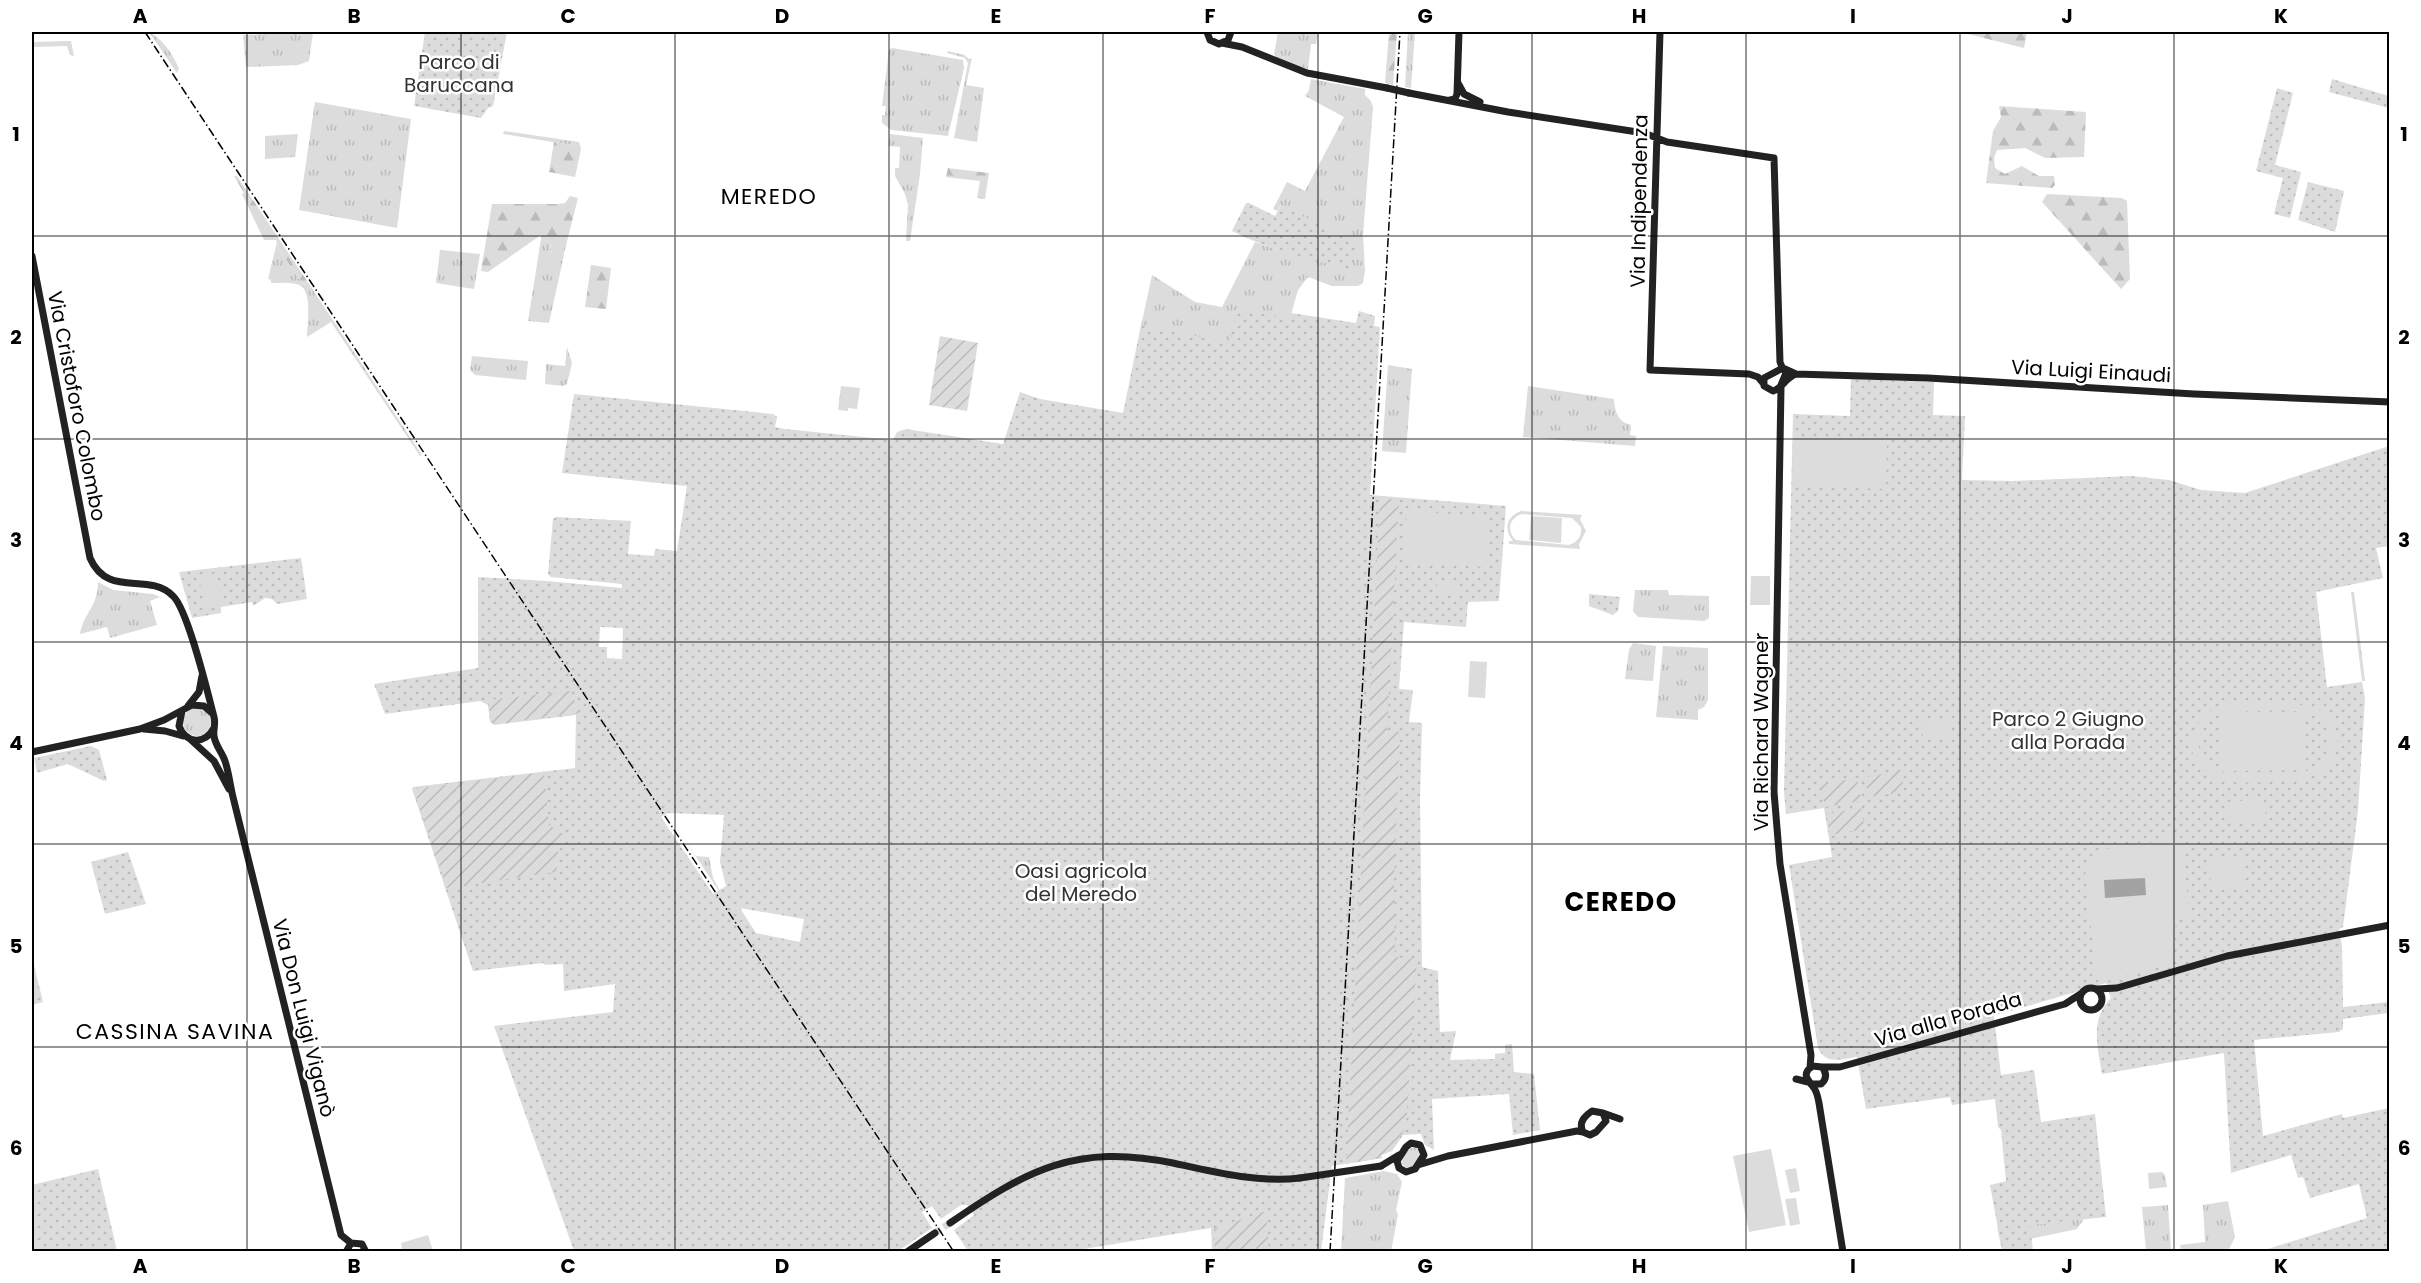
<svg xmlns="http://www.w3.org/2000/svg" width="2421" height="1283" viewBox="0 0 2421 1283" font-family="Poppins,sans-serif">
<defs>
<pattern id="grass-tufts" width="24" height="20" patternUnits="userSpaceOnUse" patternTransform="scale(1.5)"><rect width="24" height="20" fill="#dcdcdc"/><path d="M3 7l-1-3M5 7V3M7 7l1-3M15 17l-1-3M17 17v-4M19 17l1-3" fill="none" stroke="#bbb"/></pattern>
<pattern id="forest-firs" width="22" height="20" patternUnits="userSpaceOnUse" patternTransform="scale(1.5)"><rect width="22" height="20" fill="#dcdcdc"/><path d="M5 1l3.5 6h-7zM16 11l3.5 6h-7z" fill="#bbb"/></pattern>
<pattern id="park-dots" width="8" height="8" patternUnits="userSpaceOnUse" patternTransform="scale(1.5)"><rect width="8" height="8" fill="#dcdcdc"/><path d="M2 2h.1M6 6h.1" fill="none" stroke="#bbb" stroke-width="1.8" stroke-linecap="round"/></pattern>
<pattern id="garden-furrows" width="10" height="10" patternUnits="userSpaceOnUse" patternTransform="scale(1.5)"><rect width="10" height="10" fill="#dcdcdc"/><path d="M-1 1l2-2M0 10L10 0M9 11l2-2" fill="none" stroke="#bbb"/></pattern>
</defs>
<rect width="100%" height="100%" fill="#fff"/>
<path fill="url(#grass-tufts)" d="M149,32C162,38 173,54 179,69L177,73Z
M313,32L309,61L298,65L246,67L243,35Z
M1278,32H1318L1316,44H1311L1308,69L1277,59L1274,54Z
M1408,32H1415L1411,88L1405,87Z
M71,41L74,56L70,55L67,46L32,47V42Z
M892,48L963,60L964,68L948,136L891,130L882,123V115H885L886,106H882L889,50Z
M948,51L964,55L969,59L972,58L966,85L984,88L977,142L954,138L968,63L965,58L947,53Z
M1311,79L1365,89V95L1371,101L1373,107L1363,235L1365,271L1363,283L1358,286H1332L1308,277L1298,290L1290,318L1231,344L1141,326L1152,275L1195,302L1222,307L1255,242L1282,251L1281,205L1277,211L1273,209L1287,182L1305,191L1344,117L1305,96L1309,90Z
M315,102L411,119L397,228L299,210Z
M504,131L579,142L581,149L578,146L503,134Z
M298,134L295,157L265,159V136Z
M890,134L923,138L920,174L910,241H906L908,205L905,194L895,176V168H899L900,147L889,146Z
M541,239L550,243L551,252L558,258L564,255L549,323L528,321Z
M277,242L279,249L302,283L306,285L307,281L422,455L420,456L331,322L307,337C307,323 314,287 296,284C288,282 279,283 271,283V280L268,279Z
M440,250L480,254L474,289L436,283Z
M567,347L572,363L567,384L563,386L545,384L546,364L565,366Z
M472,356L528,361L526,380L475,375L470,370Z
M1388,365L1412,369L1406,453L1382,451Z
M841,386L860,388L857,409L848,408V411L838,410Z
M1528,386L1614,399C1615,412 1618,422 1631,425L1630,435L1636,436L1635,446L1523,437Z
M98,582L113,590L153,594L160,597L150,601L157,625L110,638L107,627L80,634C84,612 98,607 98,582Z
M1635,590H1668L1669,595L1709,596V618L1704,621L1638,617L1633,611Z
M2351,592H2354L2365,681H2362Z
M1633,643L1656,646L1653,681L1625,679L1629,650Z
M1663,646L1708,648V700L1704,707L1698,710V720L1656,717Z
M183 722a14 14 0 1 1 28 0a14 14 0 1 1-28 0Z
M667,813L696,856L709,857L713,878L721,893L958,1251Z
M1415,1147L1419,1150L1420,1156L1412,1167L1406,1168L1402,1164C1402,1157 1408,1148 1415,1147Z
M1384,1171L1397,1174L1402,1182L1396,1210L1398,1215L1391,1251H1341L1345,1178Z
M2162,1172L2165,1175L2167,1187L2149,1189L2148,1173Z
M2228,1201L2235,1237L2228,1251H2181L2180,1245L2205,1242L2203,1205Z
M2168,1205L2171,1251H2146L2142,1207Z
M2037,1218L2038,1224L2084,1219L2077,1229L2001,1245L1997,1227Z
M428,1235L433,1251H402L401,1243Z"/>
<path fill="url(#forest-firs)" d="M1389,32H1397L1393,85L1385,83Z
M1960,32H2027L2024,48Z
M1999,106L2086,112L2084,157L2045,158L2025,148L1997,150L1994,158L1995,168L2005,174L2022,166L2039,176H2054L2055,185L2052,188L1986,183L1993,131L2001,117Z
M554,142L579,146L581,149L575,177L549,172Z
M948,168L989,173L985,199L977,198L980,181L946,177Z
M234,176H237L307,281L306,285L302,283L279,249L276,240H264L242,194L244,193Z
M2047,194L2122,198L2127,201L2130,279L2121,289L2042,202Z
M570,196L578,198L563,257L558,258L552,256L550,243L541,239V235L488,272L481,271L492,204H558L565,203Z
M591,265L611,268L606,309L585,307Z"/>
<path fill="url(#park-dots)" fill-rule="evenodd" d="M425,32H507L493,106L488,108L481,118L414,106Z
M2332,79L2389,96V108L2329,92Z
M2277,88L2293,93L2275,165L2301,172L2290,218L2274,214L2283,178L2256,171Z
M2308,182L2344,191L2335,232L2298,220Z
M1246,203H1249L1275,216L1281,205L1353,242L1356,246L1352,270C1311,259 1269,250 1232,231Z
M1236,309L1290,318L1291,313L1356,323L1359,311L1375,316L1374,326L1380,327L1370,495L1506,506L1499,601L1468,602L1466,627L1404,622L1399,689L1413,690L1409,722L1422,723L1420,798L1422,967L1438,971L1440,1032L1456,1031L1450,1060L1495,1059V1054L1505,1053V1045L1512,1044L1514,1072L1534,1074L1540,1130L1513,1135L1509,1094L1432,1099L1434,1150L1425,1145L1421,1134L1403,1135L1392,1151L1381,1155L1382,1158L1332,1166L1321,1251H1212L1211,1228L1072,1251H968L954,1230L974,1215L967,1205H961L941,1219L932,1206L922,1212L932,1228L898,1251H574L494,1026L613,1012L615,984L564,991L563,964L545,965L544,963L473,971L412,789L413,787L575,768L576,715L494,725L490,722L488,705L480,701L385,714L374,684L478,668V577L547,581L622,588V584L551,577L548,574L553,519L556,517L631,521L628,554L654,556L655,549L677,551L687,486L562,473L574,394L773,414L777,417L775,427L785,429L893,440L897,432L906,429L1003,444L1020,392L1040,399L1123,413L1141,325L1230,343ZM600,627L623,628L622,659L607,658V647H599ZM668,813L724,815L720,862L726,886L713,894L661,817ZM740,908L804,919L800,942L756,933Z
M1851,379L1934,382L1933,415L1965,416L1962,480L2013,481L2131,476L2169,480L2201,490L2245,493L2389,446V546L2376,548L2383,578L2316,592L2327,687L2362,682L2365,698L2358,811L2343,927L2339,929L2342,946L2343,1007L2389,1002V1013L2343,1019V1029L2339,1032L2254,1040L2263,1136L2342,1114L2343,1118L2389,1108V1251H2261L2367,1218L2359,1184L2310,1198L2303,1177L2298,1178L2291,1155L2231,1173L2224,1053L2102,1074C2098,1047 2089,1020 2111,998L2106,983L1994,1016L2001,1075L2034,1070L2041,1122L2095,1114L2106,1217L2030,1225L2033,1251H2002L1990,1185L2006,1181L2001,1130L1998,1127L1995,1099L1952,1105L1950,1097L1866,1109L1857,1057C1841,1059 1826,1065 1818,1048L1789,865L1832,857L1824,808L1786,814L1784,792L1793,414L1850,416Z
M301,558L307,599L277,604L272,599L265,598L253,606L252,602L221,607V613L192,618L179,572Z
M1589,594L1620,597L1618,611L1613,615L1589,606Z
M91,746L99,750L107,780L104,781L68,764L37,773L34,758Z
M128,852L146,904L105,914L91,862Z
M32,957L43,1002L32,1005Z
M98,1169L117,1251H32V1185Z"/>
<path fill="url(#garden-furrows)" d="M940,336L978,343L967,411L929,405Z
M1380,499H1399L1387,730L1400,732L1394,882L1395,957L1417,959L1406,1127L1392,1150L1381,1155L1382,1158L1346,1164Z
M570,691L580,713L494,724L491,722L488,700Z
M1901,771L1904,792L1868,797L1865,777Z
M544,772L549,825L566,836L567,840L556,842L559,859L556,872L447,888L413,789Z
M1857,778L1861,801L1825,807L1821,785Z
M1861,808L1865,829L1830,835L1826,814Z
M1266,1211L1269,1251H1215L1214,1229Z"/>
<path fill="#dcdcdc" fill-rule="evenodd" d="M1794,437L1887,440L1886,489L1793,486Z
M1407,511L1489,516L1486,567L1404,562Z
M1521,511L1582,515L1580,519L1586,531L1579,544L1580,549L1509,544V541H1513C1503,529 1507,516 1521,511ZM1522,514L1572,518L1581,527C1582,536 1578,542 1569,545L1516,540C1506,531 1509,518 1522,514Z
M1531,516L1562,518L1561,543L1529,540Z
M217,573L222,604L204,607L199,576Z
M1751,576H1770V605H1750Z
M1437,580L1460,582L1459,595L1436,593Z
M1470,661L1487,662L1485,698L1468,697Z
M2226,704C2247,705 2300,700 2317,709C2355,729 2338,779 2293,780C2272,781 2235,786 2216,778C2177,762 2188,713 2226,704ZM2226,712C2248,712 2286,708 2306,713C2340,721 2334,766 2303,772C2275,773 2188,788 2200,736C2203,722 2213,715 2226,712Z
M2220,715H2305V770L2221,771Z
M1949,719L1950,736L1923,738L1922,722Z
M2264,799L2266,820L2228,823L2226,802Z
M2167,833L2179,835L2182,847H2186L2184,853L2189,918L2176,919L2174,963L2104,982L2100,981L2096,976L2085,869L2102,851C2119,844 2138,843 2159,842Z
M2242,856L2245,887L2212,891L2208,859Z
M1771,1149L1786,1225L1749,1232L1733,1156Z
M1796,1168L1800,1191L1790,1193L1785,1170Z
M1796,1198L1800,1224L1790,1226L1785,1199Z"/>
<path fill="#a3a3a3" d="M2145,878L2146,895L2105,898L2104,880Z"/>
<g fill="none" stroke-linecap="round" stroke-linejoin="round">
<path stroke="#d9d9d9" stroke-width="7" stroke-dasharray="7 3.5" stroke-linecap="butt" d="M935,1233L950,1223"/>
<path stroke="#222" stroke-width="7" d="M1207,32L1210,40L1219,44L1228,40L1231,32
M1660,32L1650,370L1749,374L1758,377L1763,383
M1222,43L1242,47L1307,73L1387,88
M1458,83L1464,94L1480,102
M1409,93L1508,112L1644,133L1667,142L1774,158L1780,362L1782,367
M1450,100L1455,99L1457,94L1459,32
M32,256L90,558C108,599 148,571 173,596C188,610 208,694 214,717C216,724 213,729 214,736C215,745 222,752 225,761C229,773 230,785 233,797L341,1235L351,1243L362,1244L366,1252
M1785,369L1796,374L1928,378L2194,394L2390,402
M1781,385L1786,373L1783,368L1764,378V386L1773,391C1782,389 1785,378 1796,374
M1781,387L1774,792L1780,864L1811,1055L1810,1068
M188,706L199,692L202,676
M182,711L179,726C186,744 205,745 214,728
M144,729L165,731L183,736
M190,739L214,761L229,789
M32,752L140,729L164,720L192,705L204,706L213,714
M2080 999a11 11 0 1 1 22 0a11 11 0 1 1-22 0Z
M2097,989L2117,988L2227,956L2390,925
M1822,1067H1840L2065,1004L2082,993
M1796,1079L1808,1082
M1811,1084H1821C1827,1079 1827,1073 1822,1067L1812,1066C1801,1075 1808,1079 1814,1088C1817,1092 1818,1098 1819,1103L1843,1252
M1592,1111L1603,1113L1606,1121L1596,1132L1590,1135L1583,1132C1578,1122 1585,1116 1592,1111Z
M1603,1113L1620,1119
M1411,1143L1420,1145L1424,1155L1415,1169L1406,1172L1399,1168L1397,1161L1406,1147Z
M1418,1165L1448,1156L1577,1131L1583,1132
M1381,1166L1399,1155
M950,1223C1027,1170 1076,1143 1173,1163C1214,1172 1258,1183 1300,1178
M346,1252L351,1243
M907,1252L935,1233"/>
<path stroke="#000" stroke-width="1.5" stroke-dasharray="9 3 1.5 3" stroke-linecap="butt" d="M145,32L954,1252
M1330,1252L1400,32"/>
<path stroke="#222" stroke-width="7" d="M1387,88L1409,93
M1300,1178L1381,1166"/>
</g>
<path fill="none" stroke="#000" stroke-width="1.5" stroke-opacity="0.55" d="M247,32V1252M461,32V1252M675,32V1252M889,32V1252M1103,32V1252M1318,32V1252M1532,32V1252M1746,32V1252M1960,32V1252M2174,32V1252M32,236H2390M32,439H2390M32,642H2390M32,844H2390M32,1047H2390"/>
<g text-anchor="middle" stroke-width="5" stroke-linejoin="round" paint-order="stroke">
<g font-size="20" fill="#333" stroke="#fff">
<text x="459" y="69">Parco di<tspan x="459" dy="23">Baruccana</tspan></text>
<text x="2068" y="726">Parco 2 Giugno<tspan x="2068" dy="23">alla Porada</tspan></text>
<text x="1081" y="878">Oasi agricola<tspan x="1081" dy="23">del Meredo</tspan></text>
</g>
<g font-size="20" fill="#000" stroke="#fff">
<text transform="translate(1639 201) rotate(-89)" y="7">Via Indipendenza</text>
<text transform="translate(2091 371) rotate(3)" y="7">Via Luigi Einaudi</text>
<text transform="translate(77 406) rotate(79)" y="7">Via Cristoforo Colombo</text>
<text transform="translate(1761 732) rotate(-90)" y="7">Via Richard Wagner</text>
<text transform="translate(304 1018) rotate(76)" y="7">Via Don Luigi Viganò</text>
<text transform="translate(1948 1019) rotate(-16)" y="7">Via alla Porada</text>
</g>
<g font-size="22" letter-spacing="1.5" fill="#000" stroke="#fff">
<text x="769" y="204">MEREDO</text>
<text x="175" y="1039">CASSINA SAVINA</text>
</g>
<g font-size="26" font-weight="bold" letter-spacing="1.5" fill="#000" stroke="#fff">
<text x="1621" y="911">CEREDO</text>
</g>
</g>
<rect width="2421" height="1283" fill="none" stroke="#ffffff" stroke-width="66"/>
<rect x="33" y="33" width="2355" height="1217" fill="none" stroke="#000" stroke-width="2"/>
<g font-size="20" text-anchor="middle" font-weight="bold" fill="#000">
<text x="140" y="23">A</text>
<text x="354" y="23">B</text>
<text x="568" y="23">C</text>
<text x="782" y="23">D</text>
<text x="996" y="23">E</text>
<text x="1210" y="23">F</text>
<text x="1425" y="23">G</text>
<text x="1639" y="23">H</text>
<text x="1853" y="23">I</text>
<text x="2067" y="23">J</text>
<text x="2281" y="23">K</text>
<text x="16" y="141">1</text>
<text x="2404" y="141">1</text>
<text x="16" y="344">2</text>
<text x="2404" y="344">2</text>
<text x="16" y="547">3</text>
<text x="2404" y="547">3</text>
<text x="16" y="750">4</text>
<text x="2404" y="750">4</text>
<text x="16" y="953">5</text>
<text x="2404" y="953">5</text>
<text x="16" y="1155">6</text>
<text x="2404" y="1155">6</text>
<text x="140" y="1273">A</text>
<text x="354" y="1273">B</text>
<text x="568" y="1273">C</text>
<text x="782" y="1273">D</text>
<text x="996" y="1273">E</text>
<text x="1210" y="1273">F</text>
<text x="1425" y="1273">G</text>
<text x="1639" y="1273">H</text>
<text x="1853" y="1273">I</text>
<text x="2067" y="1273">J</text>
<text x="2281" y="1273">K</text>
</g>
</svg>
